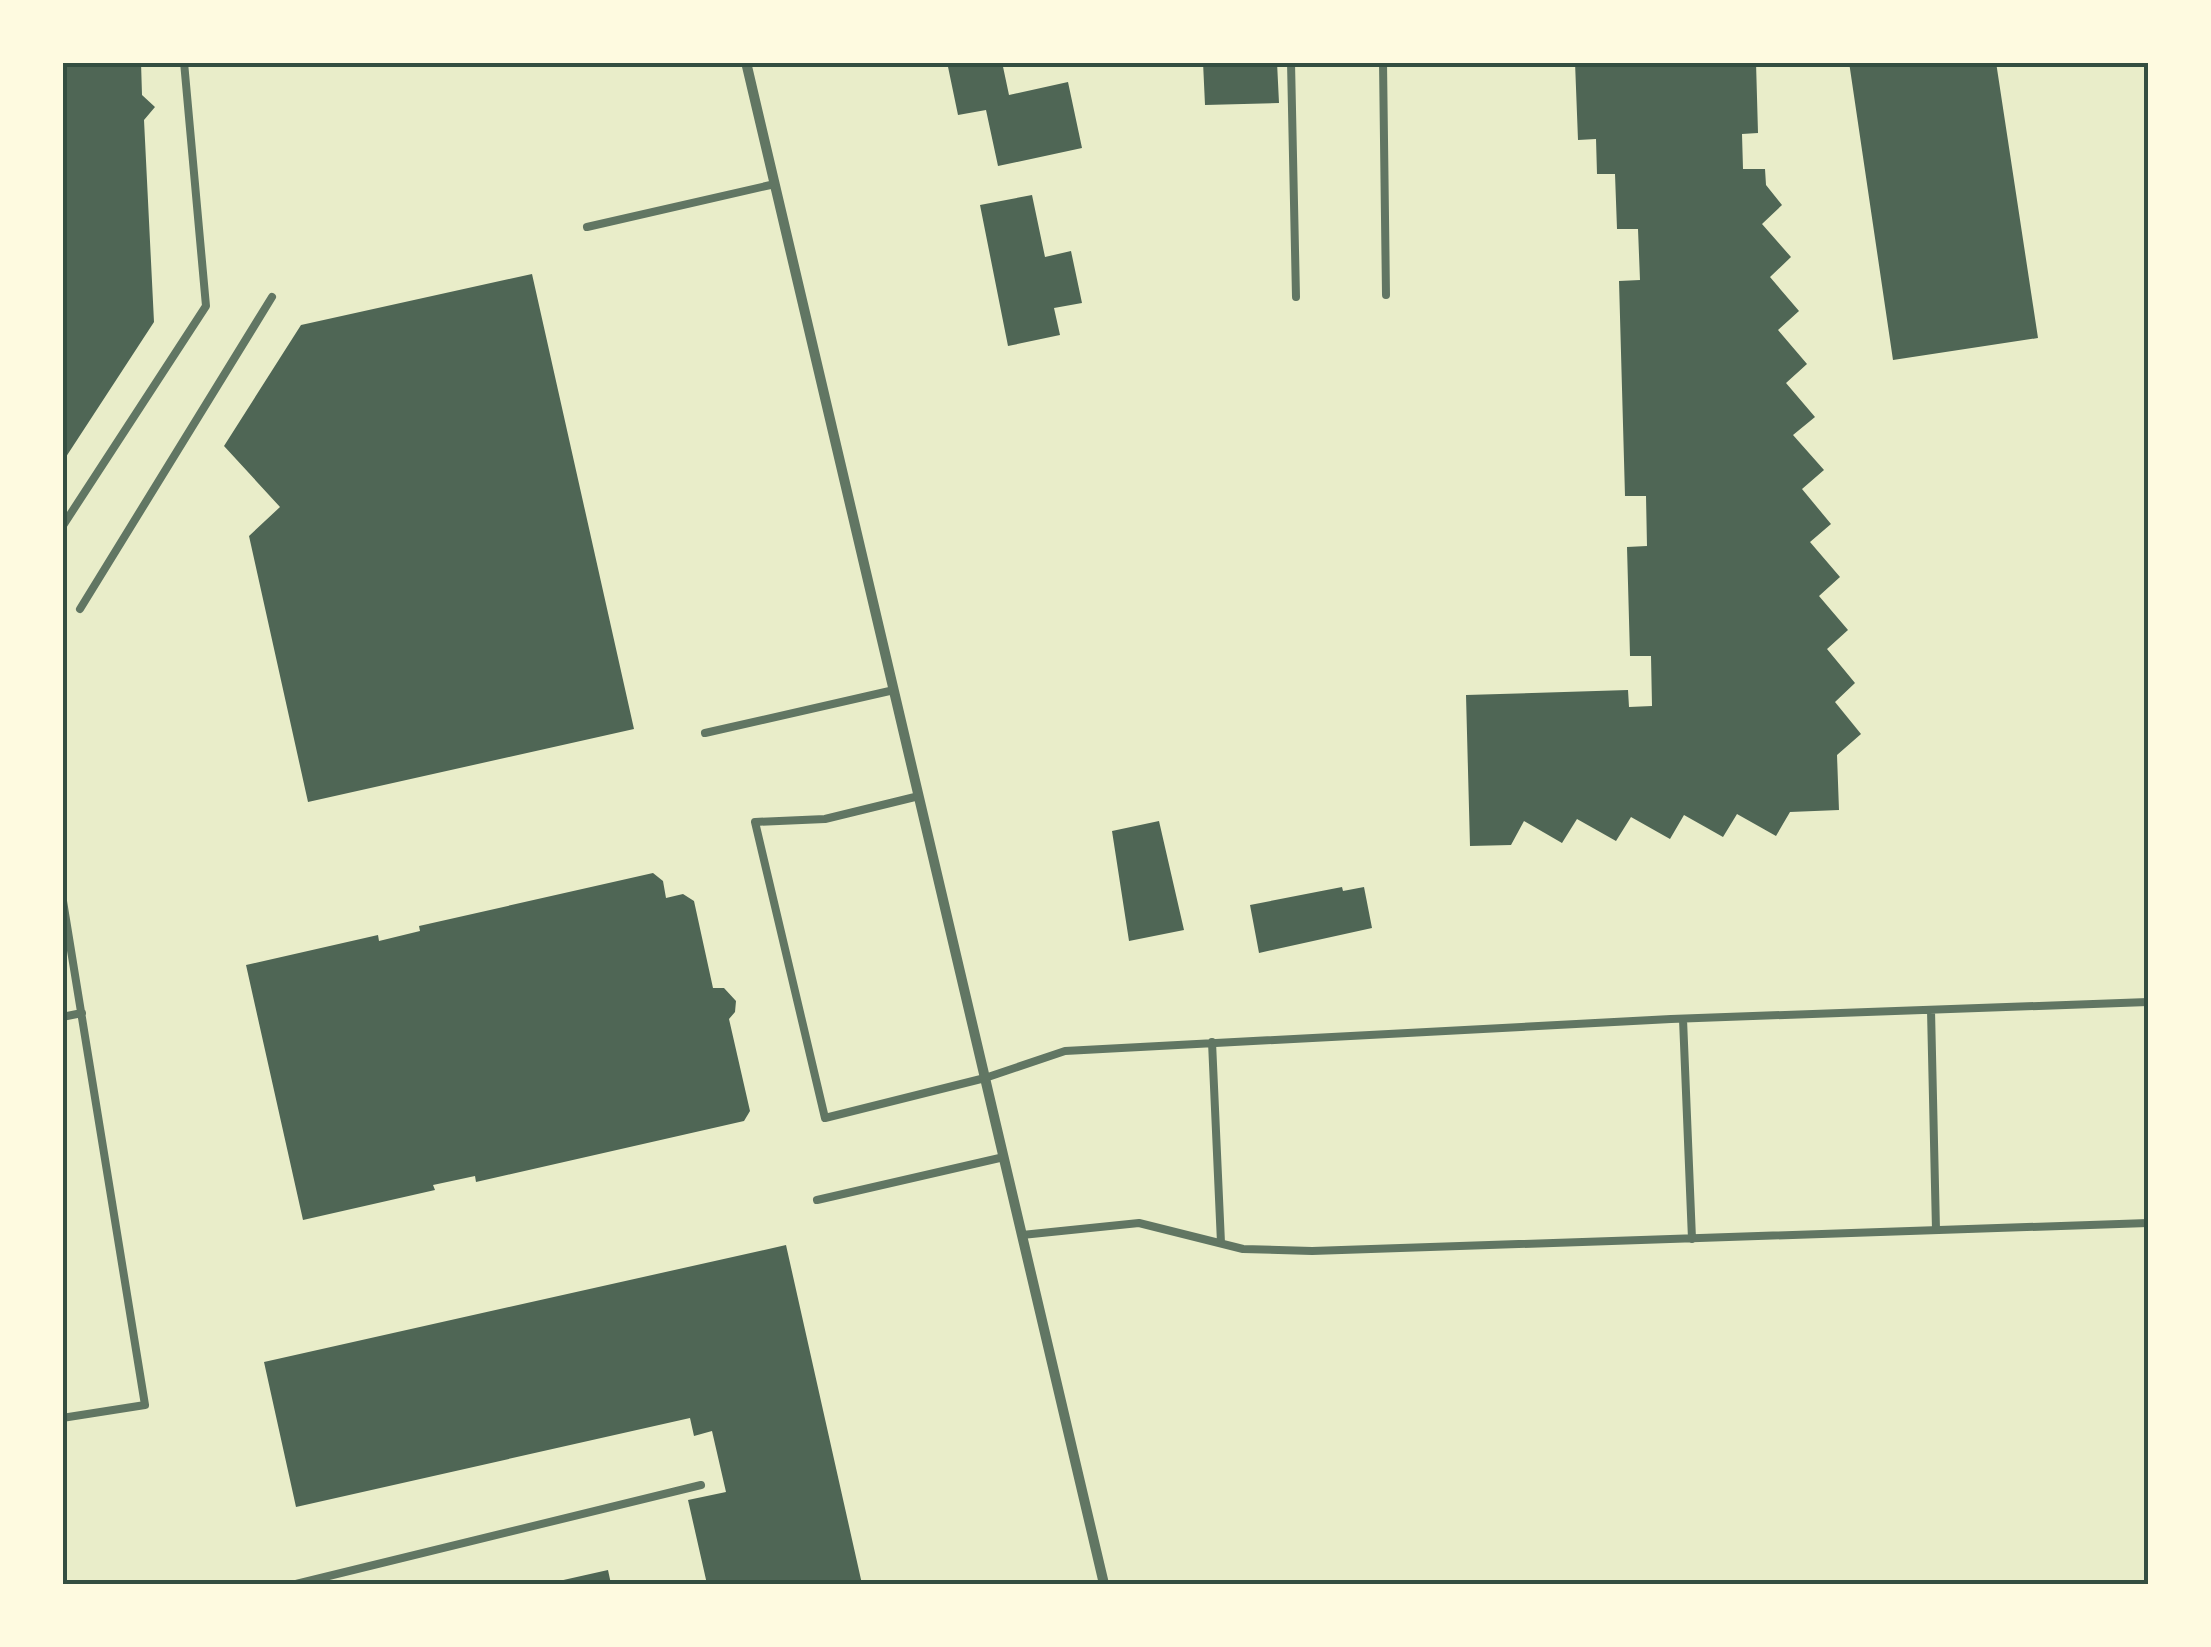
<svg xmlns="http://www.w3.org/2000/svg" width="2211" height="1647" viewBox="0 0 2211 1647" font-family="'Sofia Sans Condensed',sans-serif">
<rect width="100%" height="100%" fill="#e9edc9"/>
<path fill="#4f6655" d="M62,62H141L142,95L155,107L144,120L154,322L62,463Z
M947,62H1002L1009,95L1068,82L1082,148L998,166L986,110L958,115Z
M1203,62H1277L1279,103L1205,105Z
M1575,62H1756L1758,133L1742,134L1743,169H1765L1766,185L1782,205L1762,224L1791,257L1770,277L1799,311L1778,330L1807,364L1786,383L1815,417L1793,435L1824,470L1802,489L1831,524L1810,542L1840,577L1819,596L1848,630L1827,649L1855,683L1835,702L1861,734L1837,755L1839,810L1790,812L1776,836L1737,814L1723,837L1684,815L1670,839L1631,817L1616,841L1577,819L1562,843L1524,821L1511,845L1470,846L1466,695L1628,690L1629,707L1652,706L1651,656H1630L1627,547L1647,546L1646,496H1625L1619,281L1640,280L1638,229H1617L1615,174H1597L1596,139L1578,140Z
M1849,62H1996L2038,338L1893,360Z
M1032,195L1045,257L1071,251L1082,303L1054,308L1060,335L1008,346L980,205Z
M532,274L634,729L308,802L249,536L280,507L224,446L301,325Z
M1159,821L1184,930L1129,941L1112,831Z
M653,873L663,881L666,898L683,894L694,901L713,988H724L736,1001L735,1012L729,1019L750,1111L744,1121L476,1182L475,1176L433,1185L435,1190L303,1220L246,965L378,935L379,941L420,931L419,926Z
M1342,887L1343,891L1364,887L1372,928L1259,953L1250,905Z
M786,1245L862,1584H707L688,1500L726,1492L712,1431L694,1436L690,1418L296,1507L264,1362Z
M608,1570L611,1584H550V1583Z"/>
<g fill="none" stroke-linecap="round" stroke-linejoin="round">
<path stroke="#617663" stroke-width="8" d="M1291,62L1296,297
M1383,62L1386,295
M587,227L775,184
M62,527L206,306L184,62
M80,609L272,297
M705,733L894,690
M919,796L825,819L755,822L825,1118L985,1078L1065,1051L1671,1019L2148,1002
M62,895L145,1405L62,1418
M1931,1010L1936,1230
M62,1017L82,1013
M1683,1019L1692,1239
M1212,1042L1221,1243
M817,1200L1004,1157
M1022,1235L1139,1223L1243,1249L1312,1251L2148,1223
M296,1584L701,1485"/>
<path stroke="#617663" stroke-width="10" d="M746,62L1104,1584"/>
</g>
<rect width="2211" height="1647" fill="none" stroke="#fefae0" stroke-width="130"/>
<rect x="65" y="65" width="2081" height="1517" fill="none" stroke="#344e41" stroke-width="4"/>
</svg>
